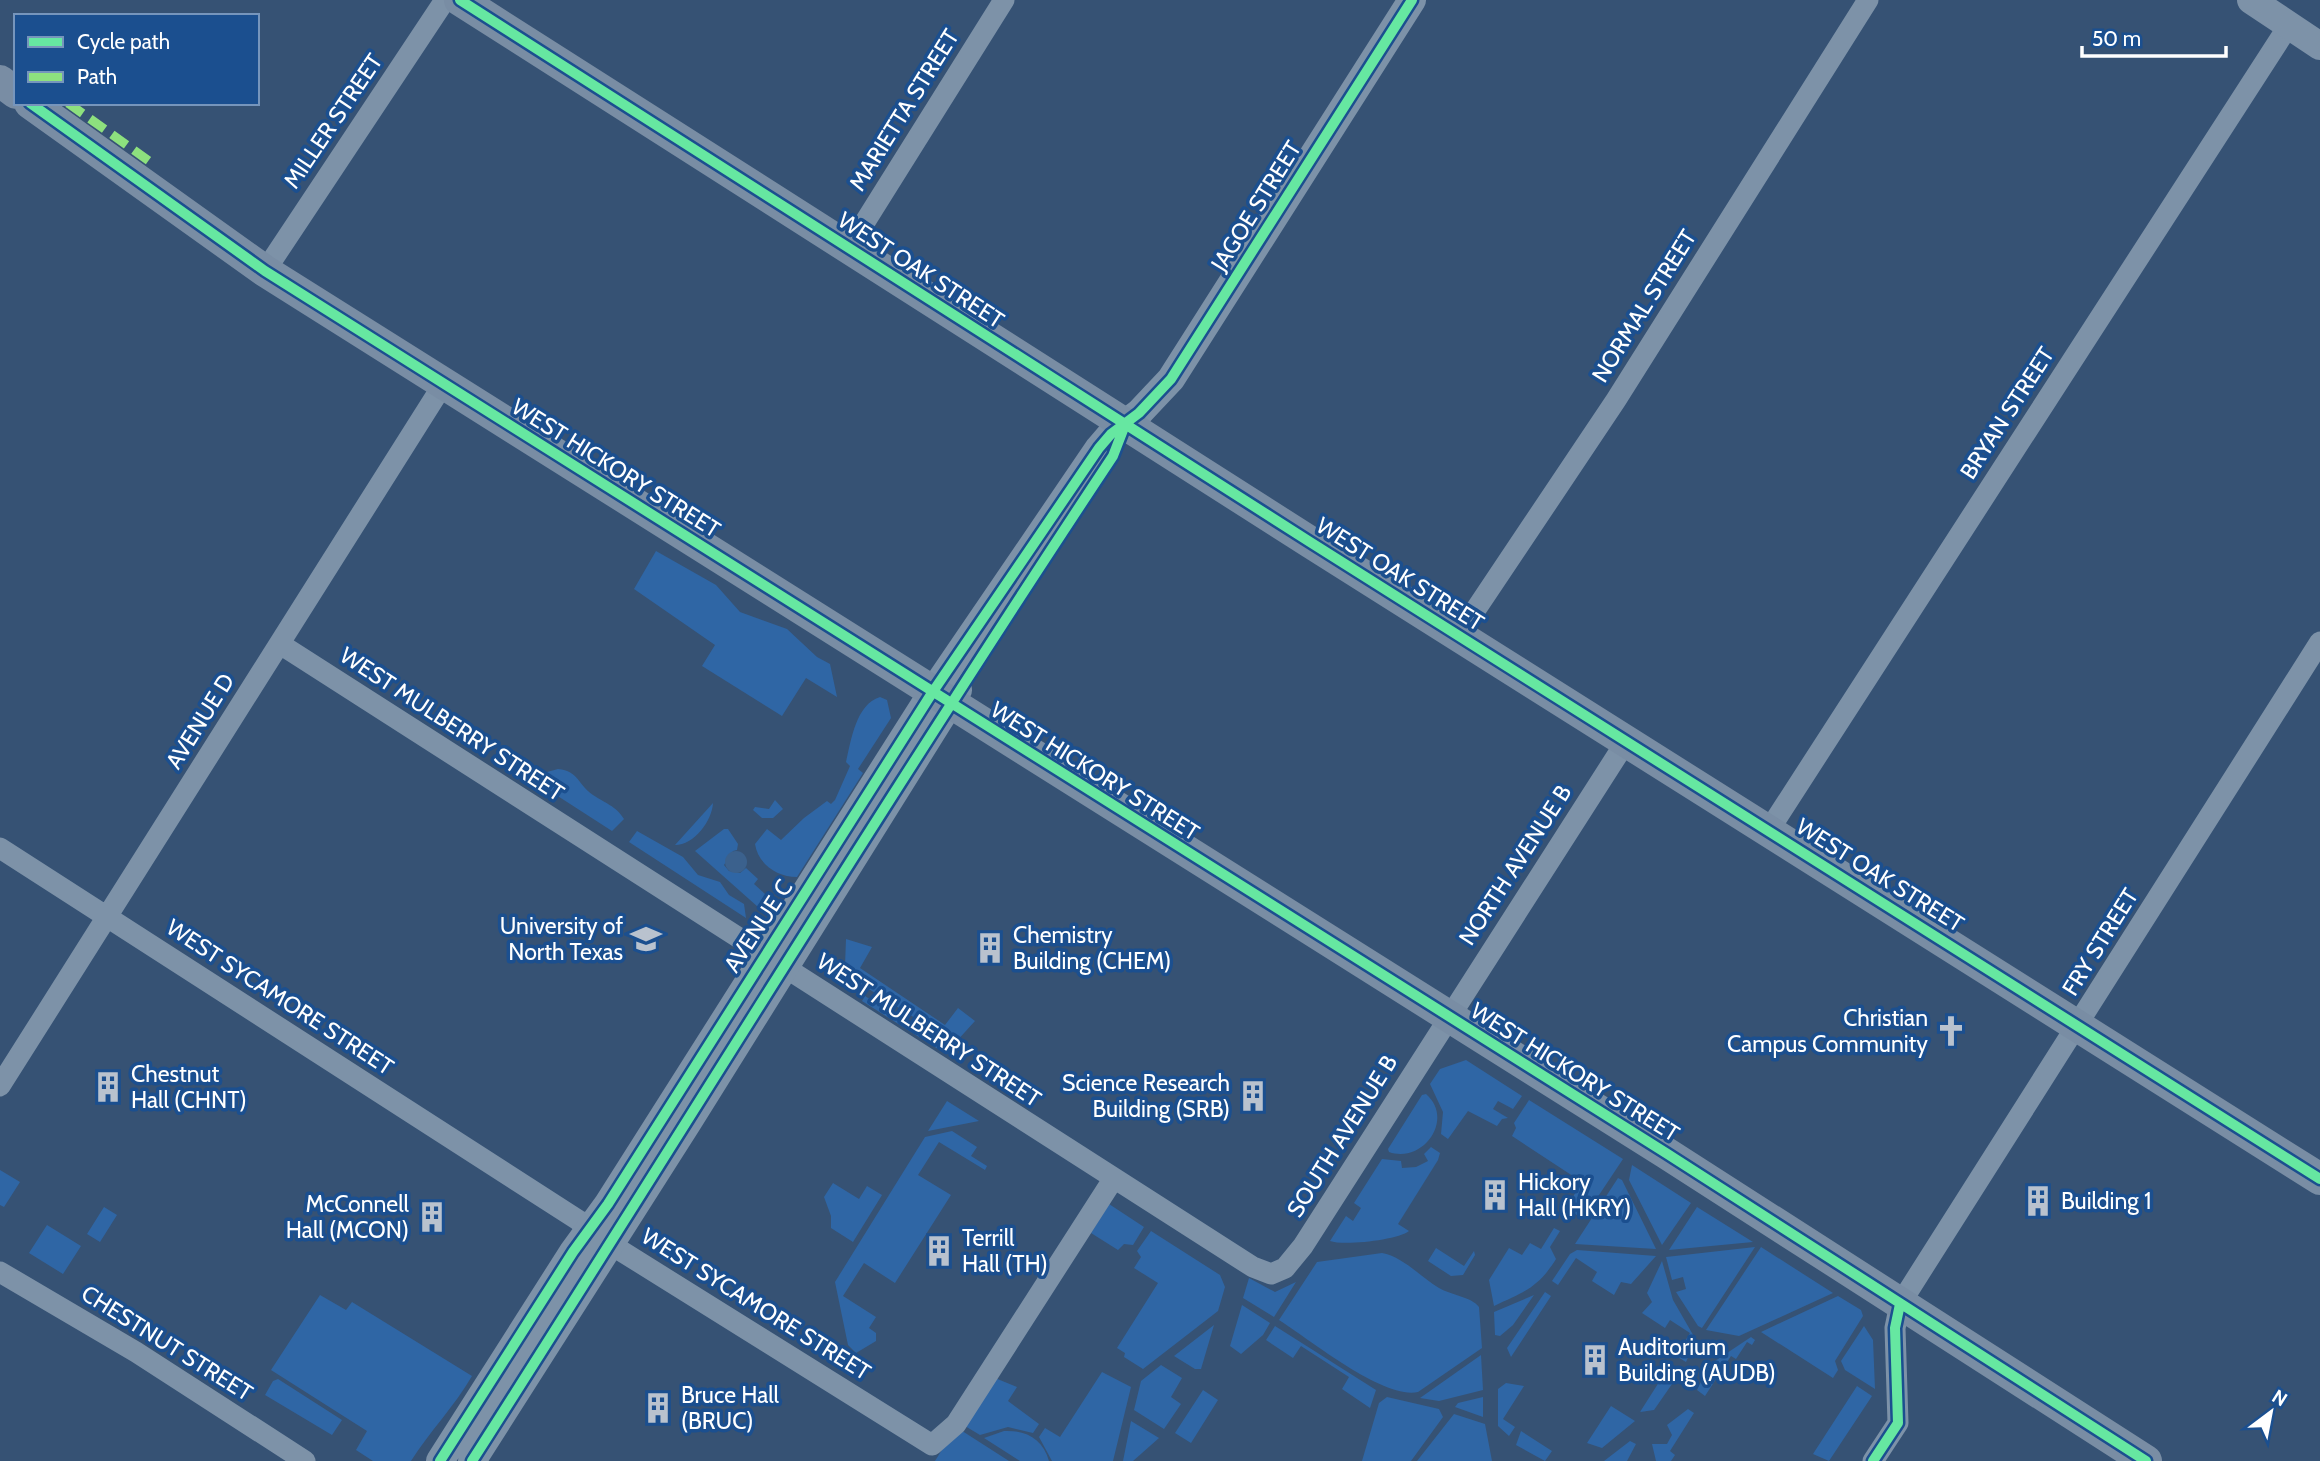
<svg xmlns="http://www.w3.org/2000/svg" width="2320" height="1461" viewBox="0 0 2320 1461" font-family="Cabin,sans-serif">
<rect width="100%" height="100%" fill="#365274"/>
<path fill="#2f66a5" d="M656,551L716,585L740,612L787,629L817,657L830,664L837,697L806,678L782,716L702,666L715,645L634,589Z
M880,697L887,700L891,718L858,769L863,773L797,877C777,877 758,864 755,844L767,829L781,840L804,818L827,801L831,804L835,800L850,766L846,762C851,741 856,704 880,697Z
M558,769C579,771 578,785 593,795C606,804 615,805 624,819L612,831L536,782L547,772Z
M775,800L783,809L773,818H762L753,810L755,807L769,809Z
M713,803C712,821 694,845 675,845Z
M724,829H728L738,844L737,850L733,851L724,865L729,871L740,873L746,868L758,879L754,884L765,894V899L758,907L695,851Z
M637,831L683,857L698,875L720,882L729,895L744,904L746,918L629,842Z
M846,939L872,947L860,968L945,1025L958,1008L975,1021L955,1043L832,966H845Z
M865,996L948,1050L946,1054L862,1001Z
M1466,1060L1522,1096L1513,1109L1498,1101L1493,1109L1508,1118L1502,1119L1497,1126L1468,1111L1448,1139L1441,1134L1443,1112L1430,1084L1440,1069Z
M1426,1094C1455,1119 1423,1164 1389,1152L1388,1149L1422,1095Z
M1529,1100L1623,1159L1583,1219L1566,1208L1582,1182L1512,1136L1516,1128L1514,1123Z
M947,1101L979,1121L928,1131Z
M952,1131L977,1147L971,1156L987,1166L985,1170L939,1142L918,1175L951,1195L895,1283L864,1263L843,1296L876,1317L869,1328L876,1333V1341L856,1353L848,1345L835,1282L925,1137Z
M1431,1147L1440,1153L1438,1160L1398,1224L1409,1231C1398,1240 1344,1246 1330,1241L1346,1216L1353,1221L1361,1208L1354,1203L1382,1159L1401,1161L1402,1168L1416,1167L1428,1161L1424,1154Z
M1632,1165L1691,1203L1662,1245L1629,1180Z
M0,1170L20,1182L4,1207L0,1205Z
M1618,1178L1622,1180L1656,1249L1575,1244Z
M833,1183L859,1199L867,1186L882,1195L853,1242L831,1228V1216L824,1197Z
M1109,1204L1144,1227L1133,1245L1124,1244L1118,1250L1091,1233Z
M104,1207L117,1215L100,1242L87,1234Z
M1697,1207L1753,1242L1669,1250Z
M47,1225L81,1246L63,1274L29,1253Z
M1554,1228L1560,1231L1550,1247L1556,1259C1538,1288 1524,1292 1494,1306L1489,1280L1509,1248L1522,1255L1530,1243L1541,1249Z
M1151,1231L1220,1275L1225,1287L1218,1311L1143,1369L1124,1357L1125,1353L1117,1348L1158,1283L1134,1268L1141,1257L1137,1251Z
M1755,1247L1702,1328L1698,1326L1676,1292L1686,1289L1683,1277L1672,1280L1666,1257Z
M1761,1247L1833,1293L1739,1336L1706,1330Z
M1436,1248L1464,1266L1474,1251L1475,1255L1463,1275L1451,1276L1428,1261Z
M1577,1250L1656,1256L1631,1284L1621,1282L1614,1295L1592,1281L1597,1272L1576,1258L1558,1285L1552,1281L1570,1254Z
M1382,1253C1402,1256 1422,1278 1439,1288C1451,1295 1472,1297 1479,1307L1482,1348L1418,1392C1384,1400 1309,1339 1279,1320L1317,1262Z
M1662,1261L1673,1300L1696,1340L1686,1362L1676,1356L1690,1333L1670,1320L1665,1328L1642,1313L1652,1302L1647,1293Z
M1249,1278L1275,1292L1296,1282L1274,1317L1243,1298Z
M1545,1292L1551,1296L1511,1357L1507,1348Z
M320,1295L346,1310L352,1302L472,1376C454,1407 430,1431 411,1461H373L356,1450L367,1431L271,1370Z
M1534,1295L1513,1325L1500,1336L1495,1335L1494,1312Z
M1838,1296L1861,1310L1863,1316L1835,1361L1838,1370L1833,1378L1761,1332Z
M1242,1305L1270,1323L1263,1335L1241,1354L1230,1346Z
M1214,1325L1201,1369H1195L1174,1356Z
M1275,1326L1376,1390L1370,1408L1342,1389L1349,1377L1301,1346L1293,1358L1266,1340Z
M1864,1326L1873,1340L1875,1389L1845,1370L1841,1361Z
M1751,1337L1755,1340L1752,1345L1747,1342L1736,1359L1731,1356L1705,1396L1697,1390L1709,1365Z
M1481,1355L1483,1390L1439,1401L1420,1398Z
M1161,1365L1182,1378L1171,1397L1181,1404L1164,1429L1134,1410L1141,1381Z
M1668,1368L1679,1374L1654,1410L1640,1412Z
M1102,1372L1131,1387L1113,1461H1052L1039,1437L1045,1428L1060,1437Z
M995,1378L1017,1387L1008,1401L1039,1424L1033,1433L1008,1427L980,1435L960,1423Z
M278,1379L342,1420L332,1435L265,1395L273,1381Z
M1506,1383L1524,1386L1503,1419L1515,1427L1509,1436L1498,1426V1389Z
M1857,1386L1872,1396L1829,1461L1813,1454Z
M1203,1390L1218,1400L1191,1443L1175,1433Z
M1387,1397L1439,1409L1443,1417L1411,1461H1362L1379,1403Z
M1483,1397V1417L1455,1407L1458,1403Z
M1611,1406L1635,1421L1602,1448L1587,1443Z
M1688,1409L1694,1413L1670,1451L1675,1455L1671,1461H1656L1652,1444H1667L1672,1435L1667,1425Z
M1454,1414L1485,1424L1492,1461H1417Z
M1131,1421L1159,1438L1133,1461H1123Z
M956,1427L1009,1461H935Z
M1004,1431C1026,1430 1043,1439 1049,1461H1020L984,1438Z
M1521,1431L1552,1451L1545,1461L1516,1445Z
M1630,1441L1636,1444L1627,1461H1604Z"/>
<path fill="#3b618d" d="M725 862a11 11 0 1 1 22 0a11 11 0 1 1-22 0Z"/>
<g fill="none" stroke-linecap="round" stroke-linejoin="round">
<path stroke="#7d92a8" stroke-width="21" d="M848,249L1004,0
M265,271L445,0
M1458,636L1616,400L1868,0
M280,644L1253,1267L1271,1274L1285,1268L1303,1246L1627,740
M1769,830L2289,25
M0,848L578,1220L610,1244L932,1445L956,1424L1114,1178
M0,1086L444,383
M0,1272L136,1352L305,1461
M1873,1461L1898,1423L1895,1328L1900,1304L2320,642"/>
<path stroke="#7d92a8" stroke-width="28" d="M2251,0L2320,46
M440,1461L573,1252L608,1204L932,693L1099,448L1111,434L1139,413L1171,379L1412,0
M472,1461L688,1122L958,690"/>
<path stroke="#798da4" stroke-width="32" d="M460,0L1310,542L2320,1179
M0,81L16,93
M30,103L265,271L1666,1153L2146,1461"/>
<path stroke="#8de07e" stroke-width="9" stroke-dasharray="18 9" stroke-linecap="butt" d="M68,103L149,161"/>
<defs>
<path id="cycleway" d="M460,0L1310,542L2320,1179
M30,103L265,271L1666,1153L2146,1461
M440,1461L573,1252L608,1204L932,693L1099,448L1111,434L1139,413L1171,379L1412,0
M472,1461C686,1126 893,787 1113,456L1125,425
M1873,1461L1898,1423L1895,1328L1900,1304"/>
</defs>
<use href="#cycleway" stroke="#1b4f8f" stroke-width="15"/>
<use href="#cycleway" stroke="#66e7a1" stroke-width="10"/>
</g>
<defs>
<symbol id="university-bare" viewBox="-9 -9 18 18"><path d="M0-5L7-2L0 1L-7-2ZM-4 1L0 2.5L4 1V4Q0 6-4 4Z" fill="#b9c2ce" stroke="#1b4f8f" stroke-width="2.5" paint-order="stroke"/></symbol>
<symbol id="building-bare" viewBox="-9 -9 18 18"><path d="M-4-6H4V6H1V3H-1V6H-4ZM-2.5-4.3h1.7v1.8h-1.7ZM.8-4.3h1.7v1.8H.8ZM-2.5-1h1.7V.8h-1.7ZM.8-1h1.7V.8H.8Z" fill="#b9c2ce" stroke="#1b4f8f" stroke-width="2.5" paint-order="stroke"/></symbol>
<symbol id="church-bare" viewBox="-9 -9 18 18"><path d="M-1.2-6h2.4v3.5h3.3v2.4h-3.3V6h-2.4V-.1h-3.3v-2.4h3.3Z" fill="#b9c2ce" stroke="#1b4f8f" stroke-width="2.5" paint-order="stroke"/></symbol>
</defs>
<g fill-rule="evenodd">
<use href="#university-bare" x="624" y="917" width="44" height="44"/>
<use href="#building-bare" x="968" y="926" width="44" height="44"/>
<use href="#church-bare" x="1929" y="1009" width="44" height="44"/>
<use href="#building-bare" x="86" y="1065" width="44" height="44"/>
<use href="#building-bare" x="1231" y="1074" width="44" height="44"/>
<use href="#building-bare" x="1473" y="1173" width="44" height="44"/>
<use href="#building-bare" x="2016" y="1179" width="44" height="44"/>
<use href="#building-bare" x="410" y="1195" width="44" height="44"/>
<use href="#building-bare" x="917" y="1229" width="44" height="44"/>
<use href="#building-bare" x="1573" y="1338" width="44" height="44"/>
<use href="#building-bare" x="636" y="1386" width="44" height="44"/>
</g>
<g text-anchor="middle" stroke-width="7" stroke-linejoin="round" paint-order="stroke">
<g font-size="23" fill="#fff" stroke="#1b4f8f">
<text transform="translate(904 110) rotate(-58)" y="8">MARIETTA STREET</text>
<text transform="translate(333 121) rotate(-56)" y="8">MILLER STREET</text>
<text transform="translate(1256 206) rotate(-58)" y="8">JAGOE STREET</text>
<text transform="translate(921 270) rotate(33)" y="8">WEST OAK STREET</text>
<text transform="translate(1644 306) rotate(-58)" y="8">NORMAL STREET</text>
<text transform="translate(2007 413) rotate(-57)" y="8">BRYAN STREET</text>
<text transform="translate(616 468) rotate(32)" y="8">WEST HICKORY STREET</text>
<text transform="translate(1400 574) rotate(32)" y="8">WEST OAK STREET</text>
<text transform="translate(200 721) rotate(-58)" y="8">AVENUE D</text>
<text transform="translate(452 724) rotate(33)" y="8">WEST MULBERRY STREET</text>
<text transform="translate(1095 771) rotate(32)" y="8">WEST HICKORY STREET</text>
<text transform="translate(1515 865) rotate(-57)" y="8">NORTH AVENUE B</text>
<text transform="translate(1880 875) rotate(32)" y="8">WEST OAK STREET</text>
<text transform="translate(758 926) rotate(-57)" y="8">AVENUE C</text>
<text transform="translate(2100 942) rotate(-58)" y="8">FRY STREET</text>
<text transform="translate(280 997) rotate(33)" y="8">WEST SYCAMORE STREET</text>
<text transform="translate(929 1030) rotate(33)" y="8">WEST MULBERRY STREET</text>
<text transform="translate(1575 1072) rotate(32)" y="8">WEST HICKORY STREET</text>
<text transform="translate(1342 1136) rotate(-58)" y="8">SOUTH AVENUE B</text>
<text transform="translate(756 1304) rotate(32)" y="8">WEST SYCAMORE STREET</text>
<text transform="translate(167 1343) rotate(32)" y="8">CHESTNUT STREET</text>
</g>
<g font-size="23" fill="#fff" stroke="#1b4f8f" text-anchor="start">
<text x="623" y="934" text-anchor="end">University of<tspan x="623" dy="26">North Texas</tspan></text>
<text x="1013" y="943">Chemistry<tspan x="1013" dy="26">Building (CHEM)</tspan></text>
<text x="1928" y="1026" text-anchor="end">Christian<tspan x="1928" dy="26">Campus Community</tspan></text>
<text x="131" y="1082">Chestnut<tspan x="131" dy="26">Hall (CHNT)</tspan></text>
<text x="1230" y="1091" text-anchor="end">Science Research<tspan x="1230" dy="26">Building (SRB)</tspan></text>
<text x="1518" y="1190">Hickory<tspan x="1518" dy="26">Hall (HKRY)</tspan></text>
<text x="2061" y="1209">Building 1</text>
<text x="409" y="1212" text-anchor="end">McConnell<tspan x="409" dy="26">Hall (MCON)</tspan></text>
<text x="962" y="1246">Terrill<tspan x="962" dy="26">Hall (TH)</tspan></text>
<text x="1618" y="1355">Auditorium<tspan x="1618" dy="26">Building (AUDB)</tspan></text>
<text x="681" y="1403">Bruce Hall<tspan x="681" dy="26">(BRUC)</tspan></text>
</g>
</g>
<rect x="14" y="14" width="245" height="91" fill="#1b4f8f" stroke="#7695bc" stroke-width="2"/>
<rect x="28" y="37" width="35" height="10" fill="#66e7a1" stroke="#7695bc" stroke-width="2"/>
<text x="77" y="49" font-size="21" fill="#ffffff">Cycle path</text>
<rect x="28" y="72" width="35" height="10" fill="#8de07e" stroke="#7695bc" stroke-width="2"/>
<text x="77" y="84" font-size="21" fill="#ffffff">Path</text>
<g transform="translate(2271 1412) rotate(32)" stroke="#1b4f8f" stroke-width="5" paint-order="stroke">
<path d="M0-5L12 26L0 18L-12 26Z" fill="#ffffff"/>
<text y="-10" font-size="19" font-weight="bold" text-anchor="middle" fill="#ffffff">N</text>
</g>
<path d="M2082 46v10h144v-10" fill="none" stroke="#ffffff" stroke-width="3.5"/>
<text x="2092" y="46" font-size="21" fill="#ffffff" stroke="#1b4f8f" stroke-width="5" paint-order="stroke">50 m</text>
</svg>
